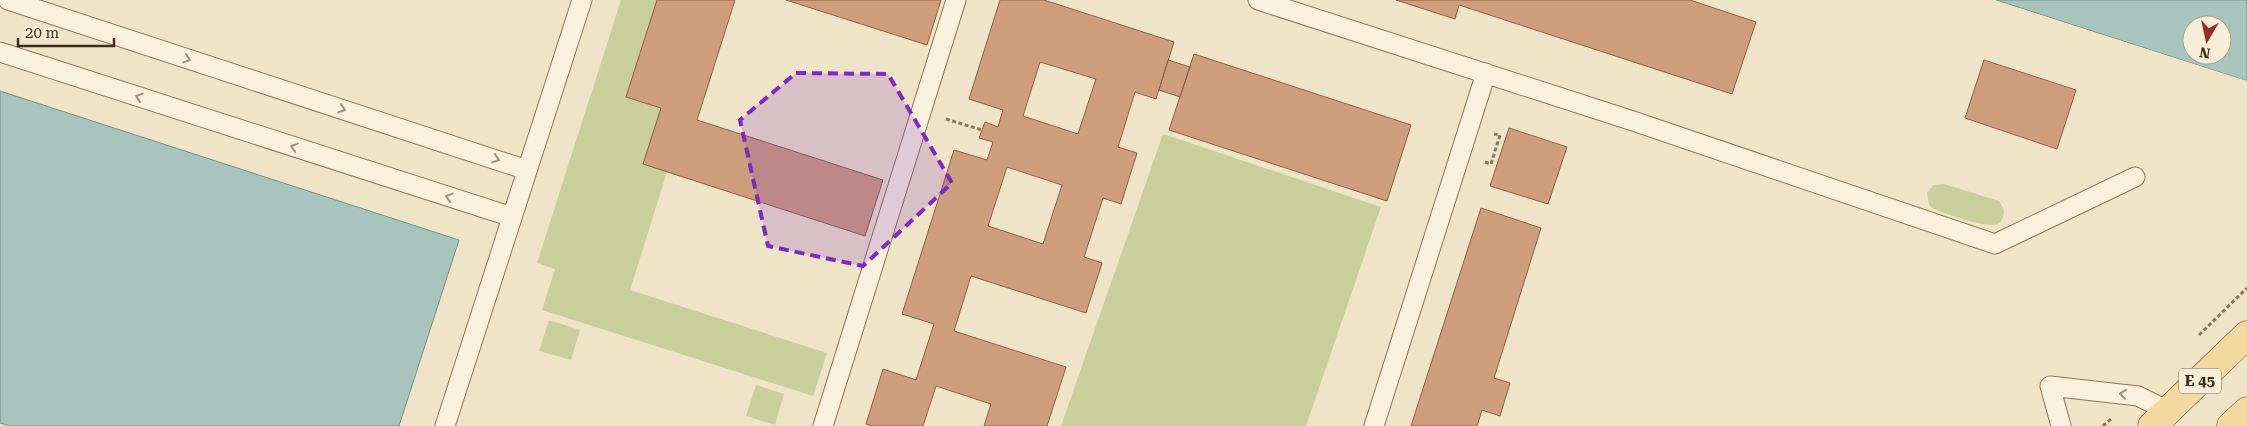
<svg xmlns="http://www.w3.org/2000/svg" width="2247" height="426" viewBox="0 0 2247 426" font-family="'Roboto Serif',serif">
<rect width="100%" height="100%" fill="#f0e4c8"/>
<path fill="#c9cf9b" d="M621,0H657L626,97L661,108L643,164L667,172L630,290L827,353L813,396L542,310L555,269L537,263Z
M1163,134L1381,207L1306,426H1061Z
M1944,184L1999,201L2004,210C2004,215 2003,221 1998,224C1989,229 1942,213 1932,208L1929,204L1927,193L1934,185Z
M549,320L580,330L571,360L539,351Z
M756,385L784,394L775,425L746,416Z"/>
<path fill="#a9c4bc" stroke="#6f938a" fill-rule="evenodd" d="M1996,0H2247V81ZM2192,25H2222V55H2192Z
M0,91L459,240L399,426H10L0,423Z"/>
<path fill="#f0e4c8" d="M1994,0L2247,81V83L1995,2Z"/>
<path fill="#cf9f7d" stroke="#8d5f41" fill-rule="evenodd" d="M657,0H735L697,120L883,180L865,236L643,164L661,108L626,97Z
M786,0H941L927,45Z
M1000,0H1044L1174,42L1156,99L1135,92L1118,147L1137,153L1121,204L1103,198L1084,257L1102,263L1086,313L971,276L954,331L1066,367L1047,426H984L991,404L936,386L923,426H872L866,424L883,369L916,380L934,324L902,314L954,150L987,160L993,142L979,138L985,122L998,127L1003,110L969,99ZM1040,62L1096,79L1078,134L1023,116ZM1007,167L1062,185L1043,244L988,226Z
M1396,0H1690L1756,22L1732,94L1459,5L1455,19Z
M1194,54L1411,125L1387,201L1169,130Z
M1168,60L1190,67L1180,97L1159,90Z
M1984,60L2076,90L2057,149L1965,118Z
M1509,128L1567,147L1548,204L1490,186Z
M1481,208L1541,228L1494,378L1510,383L1500,416L1482,410L1477,426H1411Z"/>
<g fill="none" stroke-linecap="round" stroke-linejoin="round">
<defs>
<path id="lane" d="M8,0L527,170
M1258,0L1633,121L1995,244L2135,177
M0,52L512,217
M445,426L582,0
M823,426L956,0
M1374,426L1486,73
M2061,426L2050,386L2138,396L2168,411"/>
<path id="primary" d="M2152,426L2247,335
M2231,426L2247,411"/>
</defs>
<use href="#lane" stroke="#8d765c" stroke-width="21"/>
<use href="#primary" stroke="#5b4430" stroke-width="29"/>
<path stroke="#8d765c" stroke-width="3" stroke-dasharray="4 2.5" stroke-linecap="butt" d="M946,119L982,130
M1485,162L1491,164L1500,135L1494,134
M2199,335L2247,288
M2103,426L2111,419"/>
<use href="#lane" stroke="#faf1dc" stroke-width="19"/>
<use href="#primary" stroke="#f3d9a0" stroke-width="28"/>
</g>
<defs><path id="oneway-chevron" d="M-2-3.5L2.5 0L-2 3.5" fill="none" stroke-width="1.6" stroke-linecap="round" stroke-linejoin="round" transform="scale(1.25)"/></defs>
<g stroke="#9c907e">
<use href="#oneway-chevron" transform="translate(187 59) rotate(18)"/>
<use href="#oneway-chevron" transform="translate(139 97) rotate(-162)"/>
<use href="#oneway-chevron" transform="translate(342 109) rotate(18)"/>
<use href="#oneway-chevron" transform="translate(294 147) rotate(-162)"/>
<use href="#oneway-chevron" transform="translate(496 159) rotate(18)"/>
<use href="#oneway-chevron" transform="translate(449 197) rotate(-162)"/>
<use href="#oneway-chevron" transform="translate(2123 394) rotate(-174)"/>
</g>
<path fill="#7b2cbf" fill-opacity="0.2" stroke="#7b2cbf" stroke-width="4" stroke-dasharray="10 6" stroke-linejoin="round" d="M796,73L888,74L952,183L863,266L768,246L740,120Z"/>
<g text-anchor="middle" stroke-width="4.5" stroke-linejoin="round" paint-order="stroke">
<rect fill="#f7eed8" stroke="#756857" stroke-width="1" x="2179" y="368.5" width="42" height="25" rx="4"/>
<g font-size="15" font-weight="bold" fill="#3d2e20">
<text x="2200" y="386">E 45</text>
</g>
</g>
<g transform="translate(2207 40) rotate(189)"><circle r="24" fill="#f7eed8" stroke="#ada18e"/>
<path d="M0-4L9 19L0 12L-9 19Z" fill="#9e2a2b"/>
<text y="-8" font-size="14" font-weight="bold" text-anchor="middle" fill="#3d2e20">N</text>
</g>
<path d="M18 38v8h96v-8" fill="none" stroke="#3d2e20" stroke-width="2.5"/>
<text x="25" y="38" font-size="15" fill="#3d2e20" stroke="#f7eed8" stroke-width="4" paint-order="stroke">20 m</text>
</svg>
